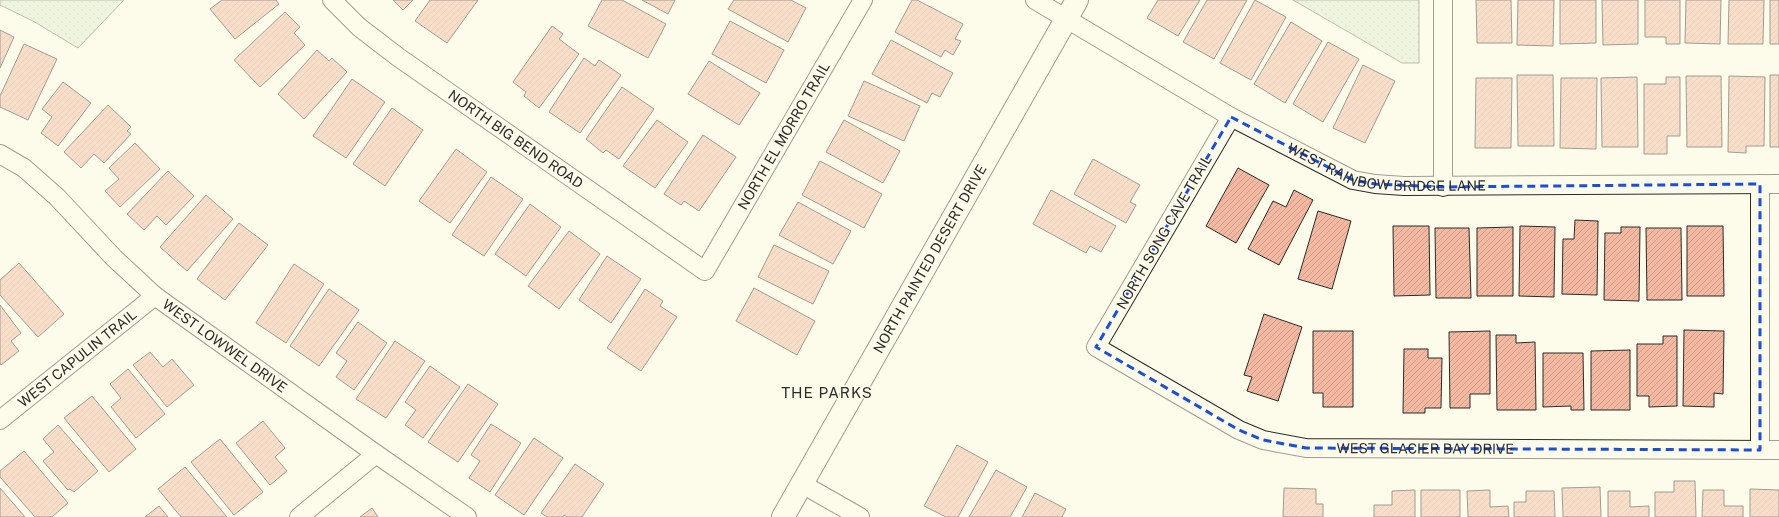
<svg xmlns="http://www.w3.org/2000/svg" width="1779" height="517" viewBox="0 0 1779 517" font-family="'Public Sans',sans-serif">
<defs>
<pattern id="park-dots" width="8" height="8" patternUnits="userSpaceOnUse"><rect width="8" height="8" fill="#deebd1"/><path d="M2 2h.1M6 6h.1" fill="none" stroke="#bfcab4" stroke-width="1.8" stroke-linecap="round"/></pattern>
<pattern id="building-hatch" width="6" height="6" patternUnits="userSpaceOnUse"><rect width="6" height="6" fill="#f2b8a0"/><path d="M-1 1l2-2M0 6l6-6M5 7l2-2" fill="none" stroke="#d09e8a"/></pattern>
</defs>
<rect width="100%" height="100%" fill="#fdfbea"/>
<path fill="url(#park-dots)" stroke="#74746e" d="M0,0H124L78,48L33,21L0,5Z
M1293,0H1419V63H1402Z"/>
<path fill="url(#building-hatch)" stroke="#2b2b2b" d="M222,0H276L279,4L235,39L210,9Z
M393,0H413L403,10Z
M430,0H478L447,43L415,21Z
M602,0H622L666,24L648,58L588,26Z
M642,0H675L668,14Z
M734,0H791L806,8L788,42L728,9Z
M912,0H917L963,24L955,39L961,41L953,55L945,50L941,57L895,32Z
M1158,0H1200L1178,36L1147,18Z
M1207,0H1247L1214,59L1183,42Z
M1255,0L1286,17L1251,80L1220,63Z
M1476,0H1511L1512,43H1477Z
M1518,0H1554L1553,46L1517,45Z
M1560,0H1596V43L1560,44Z
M1602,0H1638V44L1603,45Z
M1645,0H1680V44H1666V37H1645Z
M1686,0H1721L1720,44L1685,43Z
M1729,0H1764L1763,44H1728Z
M1770,0H1779V44H1770Z
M285,12L300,27L294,33L305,45L260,87L234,60Z
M730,21L784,50L766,83L712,54Z
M1291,22L1322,41L1285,103L1254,84Z
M552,26L563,34L559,39L579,54L539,108L524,96L526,92L513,82Z
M0,30L14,37L0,68Z
M891,40L953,73L940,97L932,93L927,103L872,74Z
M1328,42L1359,59L1323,122L1293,104Z
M24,44L57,59L28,120L0,107V96Z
M317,50L329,61L332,58L347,72L304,119L278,94Z
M584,58L595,66L599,60L621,75L580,133L549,112Z
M709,61L760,93L739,125L688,94Z
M1363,65L1395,81L1365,143L1333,128Z
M1517,75H1553L1554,146H1518Z
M1770,75H1779V147H1770Z
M1686,76H1721L1722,147H1687Z
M1729,76L1765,77L1764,146H1746V153L1728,152Z
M1637,77L1638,147H1602L1601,78Z
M1666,77H1680V136H1667V154H1644V84H1666Z
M1476,78H1512L1511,148H1475Z
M1561,78H1597L1596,149L1560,148Z
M352,79L385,102L346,158L313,136Z
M864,81L920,106L904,141L848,116Z
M63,82L91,103L58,146L41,133L52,117L42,109Z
M622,87L654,109L619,159L606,150L603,153L586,139Z
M108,105L131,127L127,131L131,134L104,163L94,154L81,168L64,152Z
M392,108L423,130L385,186L353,164Z
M657,120L688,142L655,188L623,166Z
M844,120L900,151L883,183L826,152Z
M703,135L736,157L699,211L684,201L681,205L664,194Z
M135,143L160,169L120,207L105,191L119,179L109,168Z
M456,149L487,172L450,223L419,201Z
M1093,159L1140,185L1130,202L1136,205L1126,223L1074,194Z
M820,161L882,194L864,228L802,195Z
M1238,168L1269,185L1236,243L1206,226Z
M168,171L194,196L166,225L157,216L144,230L127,214Z
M491,177L523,199L484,256L452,235Z
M1051,190L1116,226L1101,252L1090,246L1086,253L1033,224Z
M1294,190L1313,200L1279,265L1248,249L1273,201L1286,207Z
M206,195L233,219L187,271L160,247Z
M798,202L851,231L833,264L779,235Z
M530,204L561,227L526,276L495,254Z
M1318,211L1351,221L1332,289L1298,279Z
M1575,220L1598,221L1597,295L1562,294L1563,239H1574Z
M239,223L268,245L225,300L197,279Z
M1393,226H1429L1430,295L1394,296Z
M1520,226L1555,227L1554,297L1519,296Z
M1687,226H1723L1724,296H1687Z
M1513,227V296H1477V228Z
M1621,227H1640L1639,301L1604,300L1605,233H1621Z
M1435,228H1469L1471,298H1436Z
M1646,228H1681L1682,300H1647Z
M569,231L600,254L559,309L528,286Z
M774,245L829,271L813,304L758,277Z
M607,256L641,279L611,323L579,300Z
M19,263L64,314L38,337L0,295V280Z
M294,264L324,284L286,343L256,323Z
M754,288L815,321L797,355L736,321Z
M329,289L359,310L319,366L290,346Z
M645,289L663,301L660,306L677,317L641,371L607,348Z
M0,305L21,333L11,341L19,351L1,365L0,363Z
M1264,314L1302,327L1278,401L1247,391L1252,377L1244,375Z
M358,322L387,343L354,390L336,377L347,361L336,353Z
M1684,330L1724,331L1723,394L1714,393V407L1683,406Z
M1313,331H1353V407H1323V393H1313Z
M1490,331V394H1470V408H1450L1449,332Z
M1496,335H1516V343L1535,342L1536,410H1497Z
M1663,336H1677V406L1649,407V396H1637V344H1663Z
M395,341L425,361L386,418L356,399Z
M1404,349H1428V358H1442L1441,408H1425V413H1403Z
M1630,350V410H1591V351Z
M150,352L163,367L172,359L194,385L167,407L133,365Z
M1543,353H1583L1584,410H1571V406L1543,407Z
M430,366L460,387L423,438L405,425L416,410L405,402Z
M128,369L165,414L136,438L111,407L121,398L110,384Z
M468,384L498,404L458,462L428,442Z
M92,396L136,449L109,472L64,418Z
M263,421L285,448L275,457L287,471L270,485L236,443Z
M491,424L521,443L490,492L469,478L480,461L471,455Z
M58,425L98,471L74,492L70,489L68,490L43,461L54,452L43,439Z
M534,438L563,458L524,515L495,495Z
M220,439L263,492L234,515L191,462Z
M957,445L988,462L958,517H946L924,506Z
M24,451L68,503L52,517H35L0,477V471Z
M575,464L604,484L582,517H567L564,515L563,517H547L541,513Z
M185,467L227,517H181L158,489Z
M996,470L1027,487L1010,517H969Z
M1674,481H1695L1696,517H1655V492H1674Z
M1600,487L1601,517H1563L1562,488Z
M0,488L25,517H0Z
M1284,488L1316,489V504H1323V517H1283Z
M1750,489L1779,490V517H1750Z
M1415,490V517H1374V505H1392V491Z
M1421,490H1460V517H1421Z
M1490,490V507L1508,506L1509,517H1468L1467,491Z
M1703,490H1724V506H1743V517H1702Z
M1526,491H1554L1555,517H1514V502H1526Z
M1608,491H1630V507L1649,506V517H1608Z
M1035,493L1066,509L1062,517H1022Z
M159,506L168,517H145Z
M372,508L378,517H360Z"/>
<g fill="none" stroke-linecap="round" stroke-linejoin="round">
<defs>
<g id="street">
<path id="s1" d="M332,0L359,27L398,57L705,271L863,0"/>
<path id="s2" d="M1035,0L1231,117L1353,180L1375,184L1404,186L1779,184"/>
<path d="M1443,0V187"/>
<path id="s3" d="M1231,117L1096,347L1239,430L1263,440L1306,448L1779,450"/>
<path id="s4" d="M0,154L24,168L57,197L114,258L155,296L376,454L467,517"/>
<path d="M1760,184V450"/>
<path id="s5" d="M0,420L155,296"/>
<path d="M802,484L860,517"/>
<path d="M299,517L376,454"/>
</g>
<g id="secondary">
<path id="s6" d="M783,517L1077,0"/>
</g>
</defs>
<use href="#street" stroke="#2b2b2b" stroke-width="20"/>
<use href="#secondary" stroke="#2b2b2b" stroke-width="24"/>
<use href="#street" stroke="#fdfbea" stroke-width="18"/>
<use href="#secondary" stroke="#fdfbea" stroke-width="22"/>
</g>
<path d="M0 0H1779V517H0ZM1231,117L1353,180L1375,184L1443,187L1760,184V450L1306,448L1263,440L1239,430L1096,347Z" fill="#fdfbea" fill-opacity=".55" fill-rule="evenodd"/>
<path fill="none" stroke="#1d4ed8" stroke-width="3" stroke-dasharray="8 5" stroke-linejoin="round" d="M1231,117L1353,180L1375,184L1443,187L1760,184V450L1306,448L1263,440L1239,430L1096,347Z"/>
<g text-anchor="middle" stroke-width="3" stroke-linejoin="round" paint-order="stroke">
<g font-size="14" fill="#2b2b2b" stroke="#fdfbea">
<text dy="5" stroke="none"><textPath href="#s1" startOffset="618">NORTH EL MORRO TRAIL</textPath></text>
<text dy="5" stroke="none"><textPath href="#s1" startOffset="231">NORTH BIG BEND ROAD</textPath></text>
<text dy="5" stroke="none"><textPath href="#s2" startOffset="396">WEST RAINBOW BRIDGE LANE</textPath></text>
<text transform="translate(1164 232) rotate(-60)" y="5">NORTH SONG CAVE TRAIL</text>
<text dy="5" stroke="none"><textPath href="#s6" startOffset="297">NORTH PAINTED DESERT DRIVE</textPath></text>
<text dy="5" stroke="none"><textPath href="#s4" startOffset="297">WEST LOWWEL DRIVE</textPath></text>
<text dy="5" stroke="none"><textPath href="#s5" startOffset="99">WEST CAPULIN TRAIL</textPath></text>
<text dy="5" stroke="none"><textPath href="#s3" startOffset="621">WEST GLACIER BAY DRIVE</textPath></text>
</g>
<g font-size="15" letter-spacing="1" fill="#2b2b2b" stroke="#fdfbea">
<text x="827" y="398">THE PARKS</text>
</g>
</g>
</svg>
